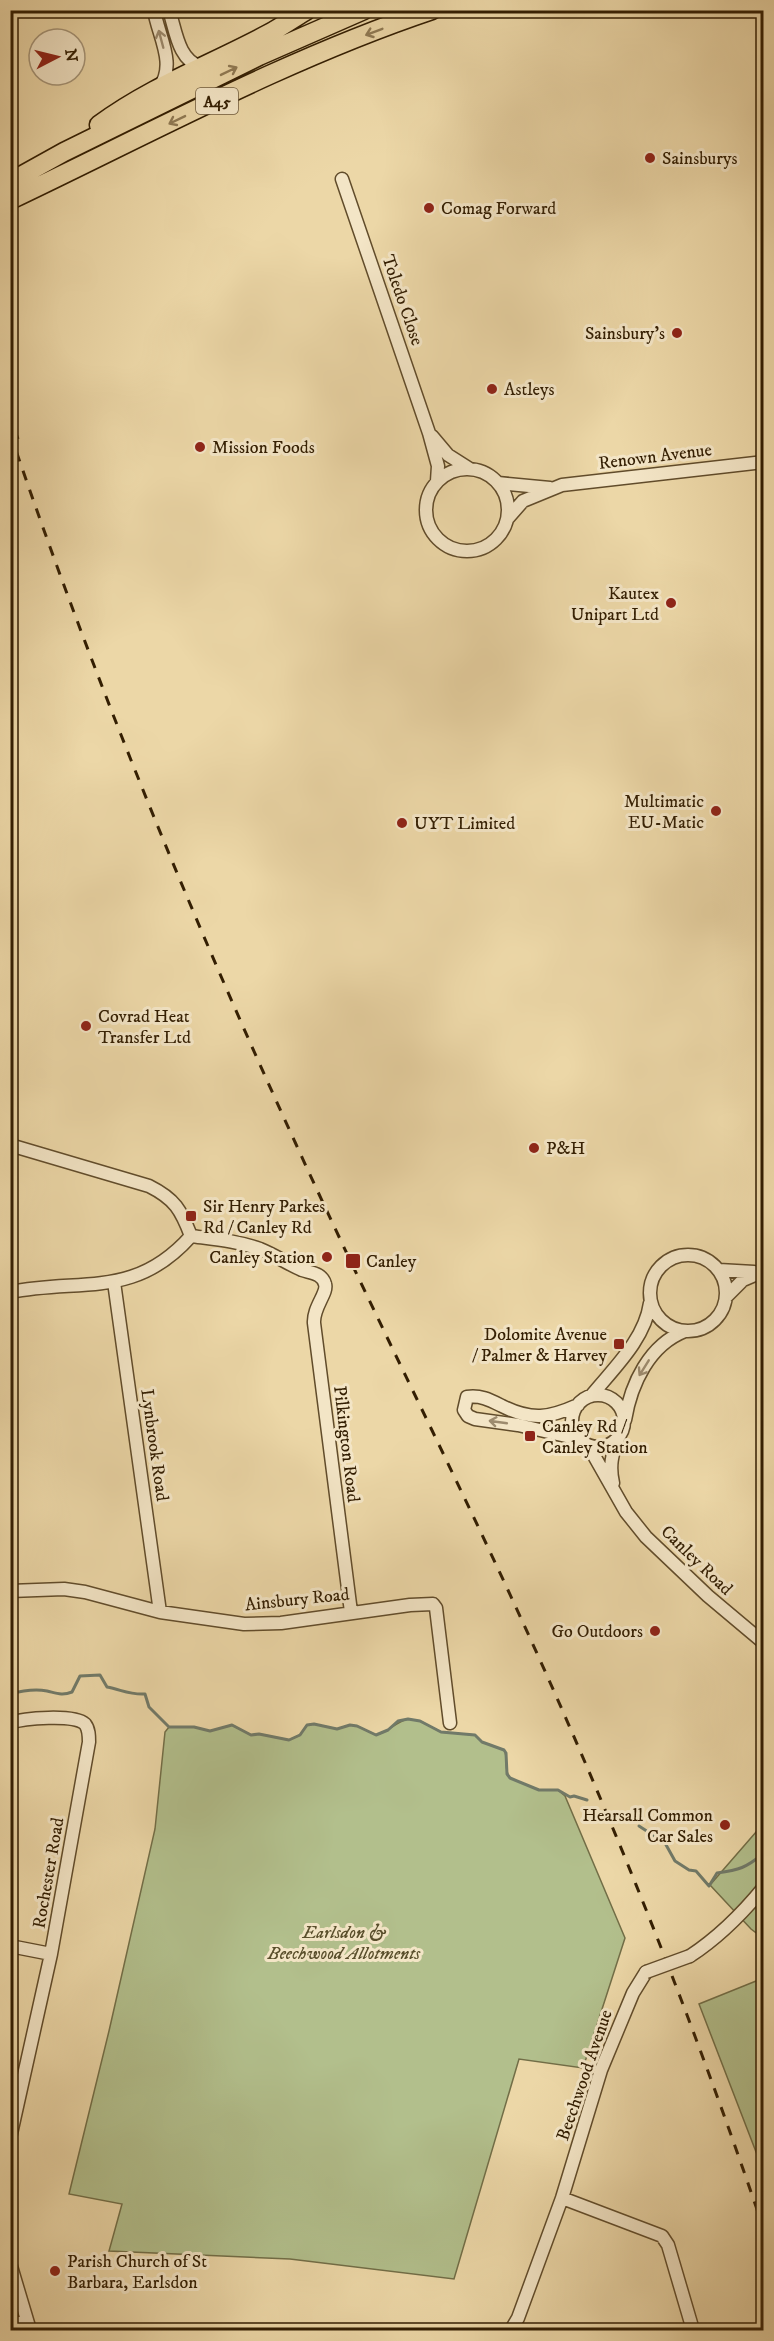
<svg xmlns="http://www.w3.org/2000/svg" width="774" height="2341" viewBox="0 0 774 2341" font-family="'IM FELL DW Pica',serif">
<rect width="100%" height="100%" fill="#ecd7a7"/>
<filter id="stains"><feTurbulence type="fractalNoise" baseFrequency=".00333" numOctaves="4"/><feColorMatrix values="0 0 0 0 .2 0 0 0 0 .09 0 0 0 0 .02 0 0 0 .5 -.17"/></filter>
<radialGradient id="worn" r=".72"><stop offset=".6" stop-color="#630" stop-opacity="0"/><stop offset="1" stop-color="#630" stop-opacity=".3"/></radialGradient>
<path fill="#b2bf8c" stroke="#726e47" stroke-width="1.5" d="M408,1719L420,1721L441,1732L475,1735L482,1742L504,1750C509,1759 503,1769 510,1778L539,1790H558L565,1796L625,1938L583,2068L519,2059L454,2279L290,2259L109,2251L122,2204L69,2194L109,2031L155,1829L165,1732L169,1727H194L210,1731L232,1725L251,1735L259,1734L289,1740L300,1735L307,1725L314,1724L337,1729L350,1725L357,1726L376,1735C388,1733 395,1722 408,1719Z
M763,1824V1938L751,1929L710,1885Z
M761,1979L764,1986L763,2170L699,2004Z"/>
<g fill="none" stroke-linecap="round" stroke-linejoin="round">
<path stroke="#717a69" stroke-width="3" d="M10,1694C21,1691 36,1689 47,1691C56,1693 62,1696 72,1692L80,1676L100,1675L107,1687C122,1690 130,1695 145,1694L149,1707L169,1727H194L210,1731L232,1725L251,1735L259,1734L289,1740L300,1735L307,1725L314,1724L337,1729L350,1725L357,1726L376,1735L388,1730L398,1721L408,1719L420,1721L441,1732L475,1735L482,1742L504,1750L506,1753L507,1774L510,1778L539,1790H558L570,1797L574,1796L587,1800
M639,1826L665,1843L675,1861L689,1870L696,1871L709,1886L717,1873C739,1870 746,1868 764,1853"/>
<defs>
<path id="minor" d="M154,10C158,36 177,64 159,88
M169,10C176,31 178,60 201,67
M342,179L429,433L438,466L437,481
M432,436L448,455L470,469
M426 510a41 41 0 1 1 82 0a41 41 0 1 1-82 0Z
M498,483L550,488
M508,518L523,501L562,485L764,462
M10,1145L149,1186C175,1199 181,1210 191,1236
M191,1236C214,1239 238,1241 260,1249C275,1255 288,1264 302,1270C311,1273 322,1273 325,1284C328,1293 313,1307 314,1323L351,1612
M650 1293a38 38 0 1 1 76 0a38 38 0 1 1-76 0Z
M719,1270L754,1272
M114,1282L160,1612
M10,1292C83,1278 135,1299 191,1236
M726,1297L743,1280L764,1271
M572 1421a26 26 0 1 1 52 0a26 26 0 1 1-52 0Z
M591,1396C614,1368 645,1339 650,1303
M578,1405C549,1418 532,1421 502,1406C490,1400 481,1395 467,1397L464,1410L468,1416L475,1419L518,1425L579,1439
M625,1420C631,1384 649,1345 685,1331
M588,1445L626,1512L646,1537L708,1596L764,1643
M613,1483C609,1466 612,1454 618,1439
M10,1591L64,1589L85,1592L160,1612L244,1624L281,1623L410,1605L433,1604L436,1608L450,1723
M10,1723C24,1718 74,1714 85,1724C89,1729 89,1736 89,1742L51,1954L10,2138
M10,1946L51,1954
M690,1956C719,1937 742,1914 764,1887
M562,2198L662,2236L668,2245L693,2330
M10,2263L30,2330
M10,2327L27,2320
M511,2330L518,2318L562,2198L601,2070L633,1993L646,1972"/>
<path id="highway" d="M99,125C150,87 212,64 268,34C281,27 294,18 307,10
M10,182L64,152L259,56L364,10
M10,200C149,134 286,59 432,10"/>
</defs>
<use href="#minor" stroke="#614c2b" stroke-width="15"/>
<use href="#highway" stroke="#331e02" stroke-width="21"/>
<use href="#minor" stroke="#f3e5c6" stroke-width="12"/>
<use href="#highway" stroke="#ecd7a7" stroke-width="18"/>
<path stroke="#331e02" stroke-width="3" stroke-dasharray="10 10" stroke-linecap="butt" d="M10,416L18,439
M10,433C92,674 189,911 295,1142C371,1309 454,1471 530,1638C618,1831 696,2029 764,2230"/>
<defs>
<path id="minor-bridge" d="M646,1972L690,1956"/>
</defs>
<use href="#minor-bridge" stroke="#614c2b" stroke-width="15" stroke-linecap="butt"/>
<use href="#minor-bridge" stroke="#f3e5c6" stroke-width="12"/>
</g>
<defs><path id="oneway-shaft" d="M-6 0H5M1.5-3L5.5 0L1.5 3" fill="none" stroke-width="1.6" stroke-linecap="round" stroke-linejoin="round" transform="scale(1.5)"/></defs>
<g stroke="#907a54">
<use href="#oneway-shaft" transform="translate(374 32) rotate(159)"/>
<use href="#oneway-shaft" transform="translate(229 71) rotate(-26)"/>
<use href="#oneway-shaft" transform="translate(177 120) rotate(154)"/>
</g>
<g stroke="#9d8b6e">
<use href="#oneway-shaft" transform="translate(161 39) rotate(-105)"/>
<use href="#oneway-shaft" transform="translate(644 1368) rotate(122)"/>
<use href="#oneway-shaft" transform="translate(498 1422) rotate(-172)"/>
</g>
<g fill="#8f2418" stroke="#f3e5c6" stroke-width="2">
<circle cx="650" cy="158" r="6"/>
<circle cx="429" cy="208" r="6"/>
<circle cx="677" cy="333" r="6"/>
<circle cx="492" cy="389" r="6"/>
<circle cx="200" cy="447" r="6"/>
<circle cx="671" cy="603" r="6"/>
<circle cx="716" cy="811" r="6"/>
<circle cx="402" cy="823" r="6"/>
<circle cx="86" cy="1026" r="6"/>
<circle cx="534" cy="1148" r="6"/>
<rect x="185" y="1210" width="12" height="12" rx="3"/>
<circle cx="327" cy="1257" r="6"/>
<rect x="345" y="1253" width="16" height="16" rx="3"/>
<rect x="613" y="1338" width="12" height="12" rx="3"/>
<rect x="524" y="1430" width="12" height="12" rx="3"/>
<circle cx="655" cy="1631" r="6"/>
<circle cx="725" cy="1825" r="6"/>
<circle cx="55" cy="2271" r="6"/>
</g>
<g text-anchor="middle" stroke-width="6" stroke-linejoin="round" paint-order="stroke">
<rect fill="#f3e5c6" stroke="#6d5a3d" stroke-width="1.5" x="196" y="88" width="42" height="26" rx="4.5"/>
<g font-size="16" font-weight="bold" fill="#331e02">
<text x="217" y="107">A45</text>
</g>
<g font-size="18" fill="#331e02" stroke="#f3e5c6" text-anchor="start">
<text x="662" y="164">Sainsburys</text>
<text x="441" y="214">Comag Forward</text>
<text x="665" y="339" text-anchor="end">Sainsbury's</text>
<text x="504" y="395">Astleys</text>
<text x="212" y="453">Mission Foods</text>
<text x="659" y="599" text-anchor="end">Kautex<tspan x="659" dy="21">Unipart Ltd</tspan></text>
<text x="704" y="807" text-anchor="end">Multimatic<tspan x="704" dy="21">EU-Matic</tspan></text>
<text x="414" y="829">UYT Limited</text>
<text x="98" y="1022">Covrad Heat<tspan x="98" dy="21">Transfer Ltd</tspan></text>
<text x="546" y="1154">P&amp;H</text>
<text x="203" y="1212">Sir Henry Parkes<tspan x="203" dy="21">Rd / Canley Rd</tspan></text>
<text x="315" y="1263" text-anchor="end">Canley Station</text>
<text x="366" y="1267">Canley</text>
<text x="607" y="1340" text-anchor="end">Dolomite Avenue<tspan x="607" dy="21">/ Palmer &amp; Harvey</tspan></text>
<text x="542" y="1432">Canley Rd /<tspan x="542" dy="21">Canley Station</tspan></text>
<text x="643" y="1637" text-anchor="end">Go Outdoors</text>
<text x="713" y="1821" text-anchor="end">Hearsall Common<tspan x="713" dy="21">Car Sales</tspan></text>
<text x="67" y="2267">Parish Church of St<tspan x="67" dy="21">Barbara, Earlsdon</tspan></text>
</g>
<g font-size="18" fill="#331e02" stroke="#f3e5c6">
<text transform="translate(403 300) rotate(71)" y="6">Toledo Close</text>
<text transform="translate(655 456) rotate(-7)" y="6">Renown Avenue</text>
<text transform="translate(347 1444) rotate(83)" y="6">Pilkington Road</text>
<text transform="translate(155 1445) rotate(82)" y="6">Lynbrook Road</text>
<text transform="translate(697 1560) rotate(44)" y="6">Canley Road</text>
<text transform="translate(297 1599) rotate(-6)" y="6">Ainsbury Road</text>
<text transform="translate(48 1873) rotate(-80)" y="6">Rochester Road</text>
<text transform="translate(584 2075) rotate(-71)" y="6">Beechwood Avenue</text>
</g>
<g font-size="18" font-style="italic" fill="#594e2b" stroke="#f3e5c6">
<text x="344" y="1938">Earlsdon &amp;<tspan x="344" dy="21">Beechwood Allotments</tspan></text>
</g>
</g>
<rect width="774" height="2341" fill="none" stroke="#ecd7a7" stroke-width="36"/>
<rect x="12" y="12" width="750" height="2317" fill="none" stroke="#331e02" stroke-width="3"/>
<rect x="18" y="18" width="738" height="2305" fill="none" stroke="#331e02" stroke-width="1.5"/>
<g transform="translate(57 57) rotate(83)"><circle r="28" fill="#f3e5c6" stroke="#a69578" stroke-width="1.5"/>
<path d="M0-4.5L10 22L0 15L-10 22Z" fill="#8f2418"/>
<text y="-9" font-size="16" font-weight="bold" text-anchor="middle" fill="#331e02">N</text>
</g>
<rect width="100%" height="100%" filter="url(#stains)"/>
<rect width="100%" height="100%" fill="url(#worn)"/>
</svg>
